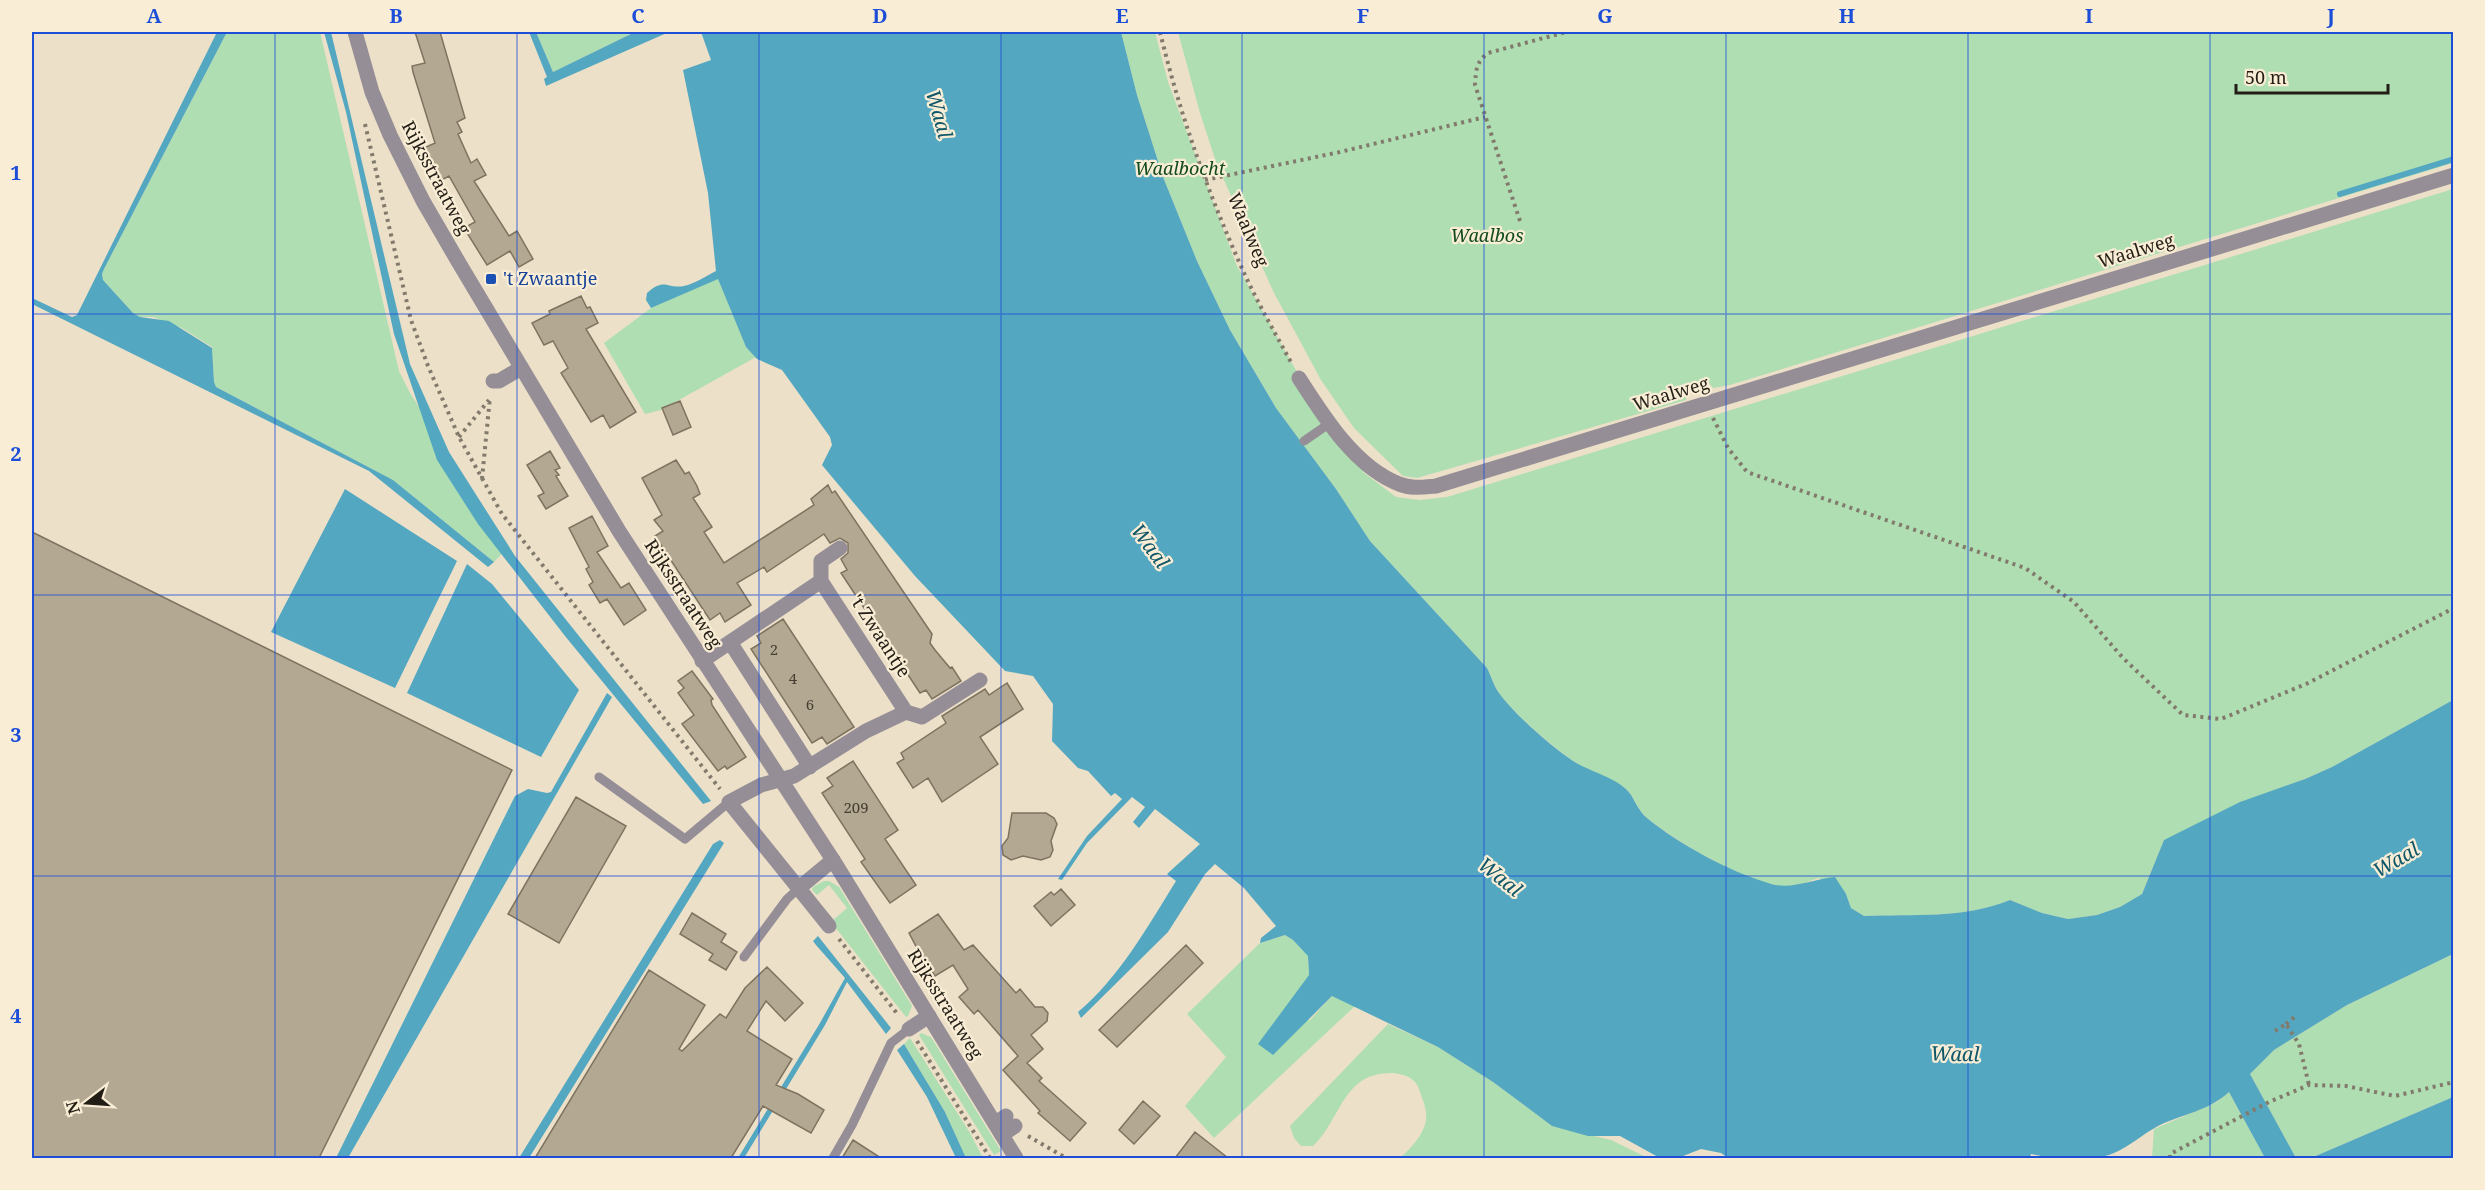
<svg xmlns="http://www.w3.org/2000/svg" width="2485" height="1190" viewBox="0 0 2485 1190" font-family="'Noto Serif',serif">
<rect width="100%" height="100%" fill="#ece0c9"/>
<path fill="#aedeb2" d="M227,32H320L399,371L410,393L508,547L494,562L393,480L216,387L214,382L212,347L182,328L153,317H140L133,313L103,280L102,274L104,269Z
M536,32H635L553,72Z
M1121,32H1155L1168,82L1237,266L1323,418L1364,470L1363,472L1396,497L1419,500L1447,497L2453,189V700L2332,767L2164,840L2142,894L2120,907L2097,915L2068,919L2042,913L2010,900C1964,919 1912,914 1864,916L1851,908L1846,894L1819,878C1809,881 1798,886 1788,887C1755,888 1671,839 1646,817C1637,809 1634,795 1625,788C1609,776 1589,772 1573,761C1551,745 1514,714 1499,693C1494,685 1491,676 1487,668L1370,541L1336,489L1276,408L1230,330L1197,261L1163,177L1137,95Z
M1178,32H2453V163L1730,385L1713,388L1709,383L1687,390L1686,400L1417,478L1403,476L1354,428L1321,380L1273,291L1216,162L1200,113Z
M718,278L746,347L756,357L661,410L645,414L604,343L651,308Z
M824,881H829L839,887L912,1006L908,1016L906,1017L831,922L847,908L829,885L817,895L812,890L813,887Z
M1285,935L1293,940L1308,955L1309,975L1303,984L1309,1021L1332,996L1355,1006L1214,1138L1185,1106L1226,1057L1187,1014L1260,943Z
M2453,954V1097L2311,1158H2296L2250,1074L2274,1050L2347,1005Z
M1388,1024L1438,1047L1493,1082L1552,1126L1611,1140L1648,1158H1400C1410,1149 1423,1136 1426,1121C1427,1115 1425,1104 1422,1098C1421,1094 1418,1085 1415,1082C1402,1069 1377,1072 1363,1080C1341,1093 1333,1128 1313,1146H1301L1294,1138L1290,1126Z
M921,1033L931,1037L1001,1151L994,1155L919,1035Z
M910,1038L970,1133L983,1158H966L945,1112L904,1044Z
M2229,1092L2265,1158H2152L2154,1129L2217,1102Z"/>
<path fill="#53a7c0" d="M217,32H227L104,269L102,274L103,280L133,313L140,317L169,321L212,348L214,382L216,387L393,480L494,562L488,567L369,471L32,304V298L72,317L77,315Z
M324,32H331L410,364L449,452L515,556L711,801L703,804L565,636L478,524L437,460L394,334L346,112Z
M529,32H536L553,72L635,32H669L546,86L544,79L547,77Z
M701,32H1121L1137,95L1163,177L1197,261L1230,330L1276,408L1336,489L1370,541L1487,668C1491,676 1494,686 1499,693C1514,714 1552,747 1573,761C1590,772 1610,775 1626,789C1634,796 1637,810 1647,818C1679,844 1728,871 1768,883C1790,891 1812,879 1835,877L1846,894L1851,908L1864,916C1912,914 1964,919 2010,900L2042,913L2068,919L2097,915L2120,907L2142,894L2164,840L2240,802L2305,779L2332,767L2453,700V954L2347,1005L2274,1050L2250,1074L2296,1158H2265L2229,1092C2208,1111 2183,1114 2158,1126C2143,1134 2130,1146 2114,1153C2089,1163 2058,1160 2031,1154L2030,1158H1728L1721,1153L1701,1149L1678,1158H1660L1620,1136H1588L1552,1126L1493,1082L1438,1047L1332,996L1273,1055L1258,1044L1309,975L1308,956L1293,940L1285,935L1260,943L1261,938L1276,926L1244,888L1215,864L1205,874L1168,932L1081,1018L1078,1012C1119,978 1148,926 1176,881L1167,874L1200,844L1155,809L1139,828L1133,822L1145,807L1132,797L1087,843L1062,880L1058,879L1087,836L1122,799L1115,793L1111,796L1088,771L1078,768L1052,741L1053,704L1033,676L1005,671L915,576L822,465L832,445L830,437L782,370L757,359L746,347L718,279L651,308L646,300L647,293C665,277 666,289 684,286C694,284 706,276 716,271L708,193L683,70L711,60Z
M345,489L457,561L395,688L271,632Z
M467,564L492,584L579,690L541,757L407,693Z
M607,693L612,697L348,1158H336L515,796L528,789L547,793L551,792Z
M720,840L724,843L529,1158H519L713,844Z
M818,936L891,1028L886,1034L847,982L825,1025L744,1158H738L820,1023L845,978L816,945L813,941Z
M904,1044L945,1112L966,1158H956L927,1097L897,1050Z
M2453,1097V1158H2311Z"/>
<g fill="none" stroke-linecap="round" stroke-linejoin="round">
<path stroke="#53a7c0" stroke-width="6" d="M2340,194L2454,159"/>
</g>
<path fill="#b3a892" stroke="#7e735f" stroke-width="1.5" d="M415,32H440L465,118L457,122L462,132L458,134L471,163L477,159L486,175L474,181L509,236L517,231L533,259L519,267L510,251L487,265L464,228L475,222L449,176L440,181L424,148L435,143L413,72L412,66L425,63Z
M581,296L587,308L590,307L598,323L586,329L636,412L610,428L603,415L591,422L561,373L568,368L553,341L544,345L532,323L550,314L549,311Z
M680,401L691,427L673,435L662,408Z
M550,451L560,468L555,470L559,475L556,476L568,496L546,509L538,496L544,493L527,465Z
M676,460L685,474L689,472L697,486L700,494L693,498L712,527L704,532L724,563L814,505L811,499L828,485L832,493L835,491L932,634L930,643L935,650L950,668L952,667L961,681L932,699L926,690L920,693L841,573L847,570L841,559L848,553V543L840,538L830,543L824,534L767,572L764,567L737,583L751,605L725,622L720,613L710,620L655,536L663,531L654,520L662,515L642,478Z
M592,516L608,546L597,552L621,588L629,583L646,610L624,625L607,599L600,603L589,585L593,582L586,569L589,567L569,528Z
M32,532L512,770L319,1158H32Z
M783,619L854,727L827,744L822,737L812,743L751,649L761,643L757,636Z
M692,671L713,699L711,700L712,705L746,757L727,769L725,766L718,771L682,724L694,715L678,693L684,688L678,681Z
M1007,683L1023,709L980,737L998,764L942,802L928,778L913,788L897,763L904,759L901,753L946,723L942,716L985,689L989,695Z
M853,761L898,830L885,839L916,885L890,903L861,862L865,859L822,793L833,786L827,778Z
M576,797L626,826L559,943L508,914Z
M1012,813H1046L1054,818L1057,824L1051,841L1053,850L1050,857L1041,860L1023,856L1011,860L1003,855L1002,846L1008,838Z
M1061,889L1075,905L1051,926L1034,906L1051,892L1054,895Z
M692,913L726,934L721,942L737,952L726,970L709,960L713,954L680,934Z
M938,914L964,950L973,945L1016,993L1020,989L1035,1007H1043L1048,1013L1047,1021L1031,1035L1043,1049L1027,1063L1042,1078L1039,1081L1086,1123L1070,1141L1038,1113L1040,1111L1003,1070L1018,1056L978,1010L974,1014L959,997L968,989L953,965L935,976L918,950L909,933Z
M1186,945L1203,963L1117,1047L1099,1030Z
M767,967L803,1003L785,1021L766,1001L747,1031L792,1059L776,1085L798,1094L824,1110L811,1133L763,1106L731,1158H535L649,970L705,1005L679,1049L682,1051L720,1014L726,1018L745,988Z
M1143,1101L1160,1116L1134,1144L1119,1130Z
M1195,1132L1228,1158H1175Z
M853,1140L881,1158H842Z"/>
<g fill="none" stroke-linecap="round" stroke-linejoin="round">
<path stroke="#827a6b" stroke-width="4" stroke-dasharray="3 4.5" stroke-linecap="butt" d="M1160,32C1180,115 1209,196 1245,275C1259,305 1276,335 1292,364
M365,124L411,320L428,366L459,437L502,514L720,789
M1205,180L1340,152L1485,117
M1520,221L1475,85C1476,70 1476,62 1488,53L1566,32
M1713,418L1728,448L1747,472L2025,568L2074,602L2123,658L2183,715L2221,719L2306,684L2454,608
M459,437L489,400
M482,479L490,397
M839,939L899,1016
M2286,1024L2297,1015
M2275,1031L2286,1024L2299,1044L2309,1085
M917,1041L990,1158
M1028,1136L1066,1158
M2170,1158V1154L2269,1102L2309,1085L2346,1086L2395,1096L2454,1082"/>
<path stroke="#968e96" stroke-width="9" d="M1304,441L1330,423
M599,777L685,839L729,802
M744,957L787,899L799,888
M833,1158L852,1125L891,1043L909,1029"/>
<path stroke="#968e96" stroke-width="15" d="M1299,378C1324,417 1355,467 1399,484C1411,489 1424,487 1436,486L2454,175
M493,381H499L521,368
M821,581V561L840,548
M730,642L810,767
M702,661L821,581L906,712L866,731L794,776L761,785L729,802L829,926
M906,712L922,717L980,680
M799,888L833,860
M909,1029L929,1016
M995,1123L1006,1116
M1002,1135L1015,1126"/>
<path stroke="#968e96" stroke-width="15" d="M355,32L372,92L390,135L423,201L459,263L619,531L833,860L1016,1158"/>
</g>
<path fill="none" stroke="#1d4ed8" stroke-width="1.5" stroke-opacity="0.55" d="M275,32V1158M517,32V1158M759,32V1158M1001,32V1158M1242,32V1158M1484,32V1158M1726,32V1158M1968,32V1158M2210,32V1158M32,314H2454M32,595H2454M32,876H2454"/>
<rect fill="#1a4fb4" stroke="#f9edd6" stroke-width="2" x="485" y="273" width="12" height="12" rx="3"/>
<g text-anchor="middle" stroke-width="4.5" stroke-linejoin="round" paint-order="stroke">
<g font-size="15" fill="#464034">
<text x="774" y="655">2</text>
<text x="793" y="684">4</text>
<text x="810" y="710">6</text>
<text x="856" y="813">209</text>
</g>
<g font-size="18" font-style="italic" fill="#114b1e" stroke="#f9edd6">
<text x="1180" y="175">Waalbocht</text>
<text x="1487" y="242">Waalbos</text>
</g>
<g font-size="18" fill="#221d15" stroke="#f9edd6">
<text transform="translate(436 178) rotate(62)" y="6">Rijksstraatweg</text>
<text transform="translate(1248 230) rotate(67)" y="6">Waalweg</text>
<text transform="translate(2136 251) rotate(-17)" y="6">Waalweg</text>
<text transform="translate(1671 394) rotate(-17)" y="6">Waalweg</text>
<text transform="translate(683 594) rotate(57)" y="6">Rijksstraatweg</text>
<text transform="translate(880 636) rotate(57)" y="6">'t Zwaantje</text>
<text transform="translate(945 1004) rotate(58)" y="6">Rijksstraatweg</text>
</g>
<g font-size="18" fill="#164399" stroke="#f9edd6" text-anchor="start">
<text x="503" y="285">'t Zwaantje</text>
</g>
<g font-size="20" font-style="italic" fill="#105769" stroke="#f9edd6">
<text transform="translate(939 114) rotate(74)" y="7">Waal</text>
<text transform="translate(1150 546) rotate(54)" y="7">Waal</text>
<text transform="translate(2396 860) rotate(-30)" y="7">Waal</text>
<text transform="translate(1500 877) rotate(39)" y="7">Waal</text>
<text transform="translate(1955 1054) rotate(1)" y="7">Waal</text>
</g>
</g>
<rect width="2485" height="1190" fill="none" stroke="#f9edd6" stroke-width="66"/>
<g transform="translate(87 1103) rotate(253)" stroke="#f9edd6" stroke-width="4.5" paint-order="stroke">
<path d="M0-4.5L10 22L0 15L-10 22Z" fill="#221d15"/>
<text y="-9" font-size="16" font-weight="bold" text-anchor="middle" fill="#221d15">N</text>
</g>
<path d="M2236 84v9h152v-9" fill="none" stroke="#221d15" stroke-width="3"/>
<text x="2245" y="84" font-size="18" fill="#221d15" stroke="#f9edd6" stroke-width="4.5" paint-order="stroke">50 m</text>
<rect x="33" y="33" width="2419" height="1124" fill="none" stroke="#1d4ed8" stroke-width="2"/>
<g font-size="20" text-anchor="middle" font-weight="bold" fill="#1d4ed8">
<text x="154" y="23">A</text>
<text x="396" y="23">B</text>
<text x="638" y="23">C</text>
<text x="880" y="23">D</text>
<text x="1122" y="23">E</text>
<text x="1363" y="23">F</text>
<text x="1605" y="23">G</text>
<text x="1847" y="23">H</text>
<text x="2089" y="23">I</text>
<text x="2331" y="23">J</text>
<text x="16" y="180">1</text>
<text x="16" y="461">2</text>
<text x="16" y="742">3</text>
<text x="16" y="1023">4</text>
</g>
</svg>
